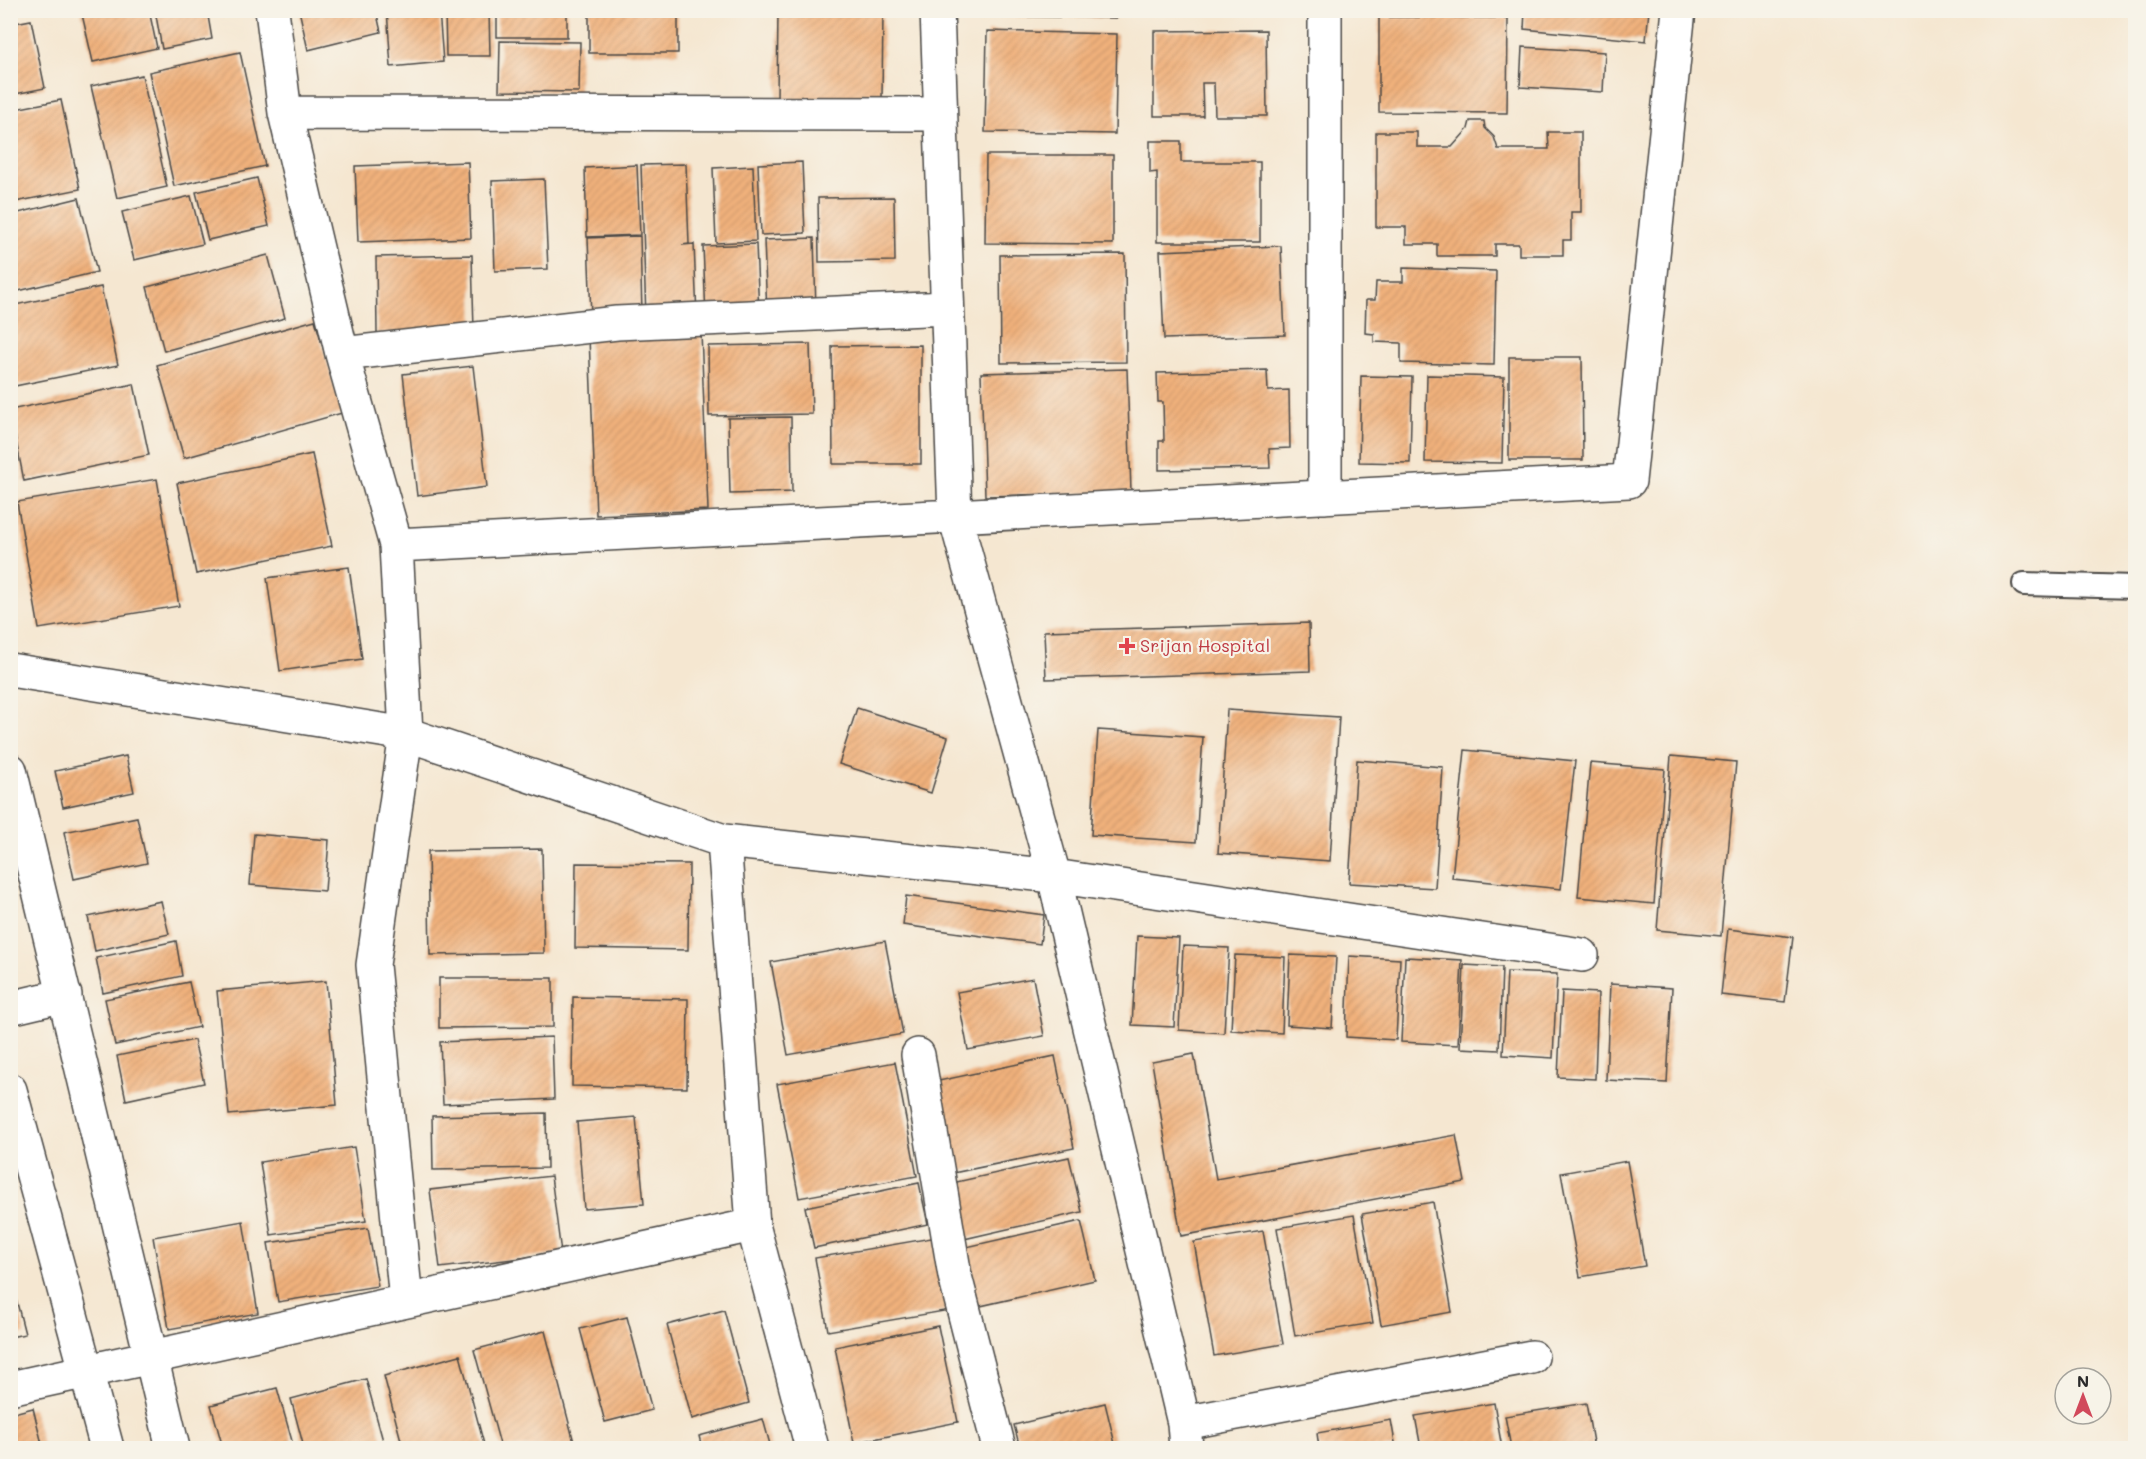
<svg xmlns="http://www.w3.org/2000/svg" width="2146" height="1459" viewBox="0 0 2146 1459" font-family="Mali,sans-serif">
<defs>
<pattern id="building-hatch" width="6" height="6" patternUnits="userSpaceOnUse" patternTransform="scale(1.5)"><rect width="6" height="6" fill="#f0b17c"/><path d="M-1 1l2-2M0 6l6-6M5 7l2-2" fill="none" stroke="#ce986b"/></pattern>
</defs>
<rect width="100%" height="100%" fill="#f7f3e8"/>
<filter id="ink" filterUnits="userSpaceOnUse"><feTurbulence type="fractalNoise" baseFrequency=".0167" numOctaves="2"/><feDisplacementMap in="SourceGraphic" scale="12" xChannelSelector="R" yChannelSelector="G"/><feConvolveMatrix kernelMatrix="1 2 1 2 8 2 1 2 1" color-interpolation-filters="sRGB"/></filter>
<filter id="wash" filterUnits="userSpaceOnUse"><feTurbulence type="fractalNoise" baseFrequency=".008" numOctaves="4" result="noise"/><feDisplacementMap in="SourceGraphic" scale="24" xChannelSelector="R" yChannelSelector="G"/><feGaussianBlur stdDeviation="1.35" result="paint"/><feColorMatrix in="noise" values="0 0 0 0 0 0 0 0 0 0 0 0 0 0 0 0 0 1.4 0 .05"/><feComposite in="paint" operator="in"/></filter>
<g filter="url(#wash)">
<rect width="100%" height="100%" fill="#f5e7d1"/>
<g id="blocks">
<path fill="url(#building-hatch)" d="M81,10H149L157,48L93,62Z
M155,10H207L212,39L162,49Z
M299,10H376L381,32L308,50Z
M387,10H439L443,62L391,67Z
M445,10H489L490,56H446Z
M497,10H567V37H497Z
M589,10H678V53H589Z
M778,10L883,11L882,100H777Z
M987,10H1116V18L987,16Z
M1525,10H1649L1646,41L1524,29Z
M1379,17L1508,18L1507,113L1379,112Z
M31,20L45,88L10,95V24Z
M1266,30L1267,116H1215L1214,83H1202L1203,116H1154V31Z
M987,31L1117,34L1115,134L985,132Z
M500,41L580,42L579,92L499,91Z
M1522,47L1605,52L1603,92L1520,87Z
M240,52L265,166L174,186L149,72Z
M142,75L167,187L117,198L91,86Z
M61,100L80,189L10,203V110Z
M1470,121H1484L1485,128L1494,137L1498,149H1549L1548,132H1581V212H1571V240H1563V255H1519V244H1495V256H1437V244H1406V227H1376V132H1417V147H1452L1468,129Z
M1150,141H1181V162H1260V242H1157V172L1150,173Z
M986,155H1113V244L985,243Z
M468,162L471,238L358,242L355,166Z
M802,162L805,233L761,235L758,164Z
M686,164L689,244L682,245L694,244L697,316L646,318L641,165Z
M637,165L640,235L587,237L585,168Z
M753,166L756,241L716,243L713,168Z
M257,178L269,226L208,240L196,192Z
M544,179L548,269L495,271L492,181Z
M191,196L203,244L134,260L122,212Z
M894,197L895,261L819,262L818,198Z
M79,198L97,272L10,293V215Z
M640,236L642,314L591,316L588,238Z
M814,238L816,311L767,313L764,240Z
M756,244L759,314L706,316L703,246Z
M1281,246L1285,335L1164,339L1160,251Z
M1125,254L1126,362L1001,363L1000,255Z
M268,255L285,318L164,351L147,287Z
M472,255L474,331L377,333L376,257Z
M1403,268L1496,271L1494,365L1401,363V343L1374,342V334L1365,333L1366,300H1375L1376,282H1403Z
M101,287L118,365L10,387V306Z
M315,320L342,413L184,458L157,365Z
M701,332L708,510L596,515L589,337Z
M810,344L812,414L709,416L708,346Z
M921,345V464H833L832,346Z
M1509,357H1582L1583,460H1509Z
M473,366L487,487L417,496L403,374Z
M1127,369L1131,492L985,496L981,373Z
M1267,370L1268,391L1289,390L1290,448L1269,449L1270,468L1159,470V441H1164L1163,402H1158L1157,373Z
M1427,375L1504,377L1502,463L1425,462Z
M1361,376L1412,377L1410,463L1359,462Z
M134,384L149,455L24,481L10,410Z
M791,417L792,492L730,494L728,418Z
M312,454L332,546L196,574L177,483Z
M157,479L179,606L39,629L17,502Z
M349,567L362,659L280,671L267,578Z
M1309,623L1310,671L1046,679L1044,631Z
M857,708L948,737L931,793L839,764Z
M1227,710L1339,717L1330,861L1218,853Z
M1098,730L1203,737L1196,842L1091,835Z
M1465,750L1575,761L1561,889L1452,878Z
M126,756L134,792L63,807L55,771Z
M1671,756L1736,762L1721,936L1657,930Z
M1357,760L1443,767L1435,888L1349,883Z
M1590,763L1665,769L1654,904L1578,897Z
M137,817L147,863L74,879L64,832Z
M254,834L329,840L325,891L250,885Z
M542,849L544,953L430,955L428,851Z
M576,863L689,864L688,950L575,948Z
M906,896L1044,915L1040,944L903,925Z
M161,901L169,934L95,951L88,917Z
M1728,929L1793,937L1785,1002L1721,995Z
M1137,936L1179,938L1174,1027L1132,1025Z
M176,941L182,976L103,993L96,958Z
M885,941L903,1034L788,1055L771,962Z
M1183,946L1229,948L1224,1033L1179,1030Z
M1235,955L1285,957L1282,1033L1231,1030Z
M1290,955L1336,957L1332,1028L1287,1025Z
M1349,956L1400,959L1396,1040L1346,1037Z
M1405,957L1462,960L1458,1045L1401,1042Z
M1464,965L1502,967L1499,1050L1460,1048Z
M1507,972L1557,974L1553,1058L1503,1055Z
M439,978H553V1027L439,1028Z
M1033,978L1044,1036L968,1050L957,992Z
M326,981L337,1105L229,1115L217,991Z
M189,982L199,1027L115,1045L105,999Z
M1610,984L1672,988L1667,1083L1606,1080Z
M1562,991L1598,993L1595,1079L1558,1077Z
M573,997L688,999L687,1088L572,1086Z
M552,1037L554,1099L443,1104L440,1042Z
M194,1040L204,1083L126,1100L117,1056Z
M1194,1054L1216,1179L1456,1135L1465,1182L1181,1236L1152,1062Z
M1055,1056L1074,1148L953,1173L934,1082Z
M895,1062L917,1176L799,1198L777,1084Z
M546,1113L547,1168L433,1170L432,1116Z
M636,1117L644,1204L584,1209L577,1122Z
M354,1147L366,1221L271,1235L260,1162Z
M1069,1157L1082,1212L964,1239L952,1183Z
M1627,1161L1645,1266L1580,1277L1561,1173Z
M551,1176L561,1253L440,1268L430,1190Z
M919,1183L928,1224L814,1248L805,1207Z
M1433,1202L1452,1312L1381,1325L1362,1214Z
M1354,1215L1373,1323L1295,1336L1277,1228Z
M243,1221L258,1313L169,1329L153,1237Z
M1081,1221L1095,1280L976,1307L962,1248Z
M368,1228L378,1286L278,1302L268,1243Z
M1263,1231L1283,1344L1214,1356L1194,1242Z
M937,1237L950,1310L828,1331L815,1258Z
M10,1275L25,1334L10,1337Z
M724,1310L749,1403L692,1419L667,1325Z
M627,1317L652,1410L605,1422L580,1329Z
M938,1326L958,1422L854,1443L835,1347Z
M545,1331L575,1446L501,1448L474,1350Z
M460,1355L485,1448H403L384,1376Z
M366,1379L385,1448H304L291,1399Z
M277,1388L294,1448H223L211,1405Z
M1105,1403L1116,1448H1020L1014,1425Z
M1494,1403L1502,1448H1421L1415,1416Z
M1586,1403L1594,1448H1511L1505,1416Z
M33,1408L43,1448H10V1414Z
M763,1419L771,1448H702L699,1436Z
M1391,1420L1396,1448H1319L1317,1433Z"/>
</g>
</g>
<g filter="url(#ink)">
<use href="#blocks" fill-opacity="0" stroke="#494744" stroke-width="1.5"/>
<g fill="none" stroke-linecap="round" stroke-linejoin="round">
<defs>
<path id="lane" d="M2024,584L2136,587"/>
<path id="street" d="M272,10L285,113L342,354L396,545L406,734L373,965L406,1301
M937,10L955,516L1054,876L1184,1423L1186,1448
M1325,10V497
M285,113L940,114
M342,354L617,323L947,308
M396,545L1629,481L1679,10
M10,670L406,734L724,841L1054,876L1582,955
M10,770L173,1448
M724,841L753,1225L812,1448
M10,1008L65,995
M918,1055L955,1276L999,1448
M10,1090L107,1448
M10,1388L753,1225
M1184,1423L1532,1357"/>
</defs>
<use href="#lane" stroke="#494744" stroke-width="26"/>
<use href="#street" stroke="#494744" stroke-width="36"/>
<use href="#lane" stroke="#fff" stroke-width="22"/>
<use href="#street" stroke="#fff" stroke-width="33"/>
</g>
</g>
<path fill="#e0444e" stroke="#f7f3e8" stroke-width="2" d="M1124 637h6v6h6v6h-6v6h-6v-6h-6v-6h6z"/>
<g text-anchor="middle" stroke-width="4.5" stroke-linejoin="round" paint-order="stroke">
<g font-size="18" fill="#be3a42" stroke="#f7f3e8" text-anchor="start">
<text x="1140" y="652">Srijan Hospital</text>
</g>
</g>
<rect width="2146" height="1459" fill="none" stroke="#f7f3e8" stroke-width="36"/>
<g transform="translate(2083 1396)"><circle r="28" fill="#f7f3e8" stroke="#a5a39c" stroke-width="1.5"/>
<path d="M0-4.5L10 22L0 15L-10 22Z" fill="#d1495b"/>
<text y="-9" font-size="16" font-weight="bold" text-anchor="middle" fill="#2b2b2b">N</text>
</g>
</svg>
